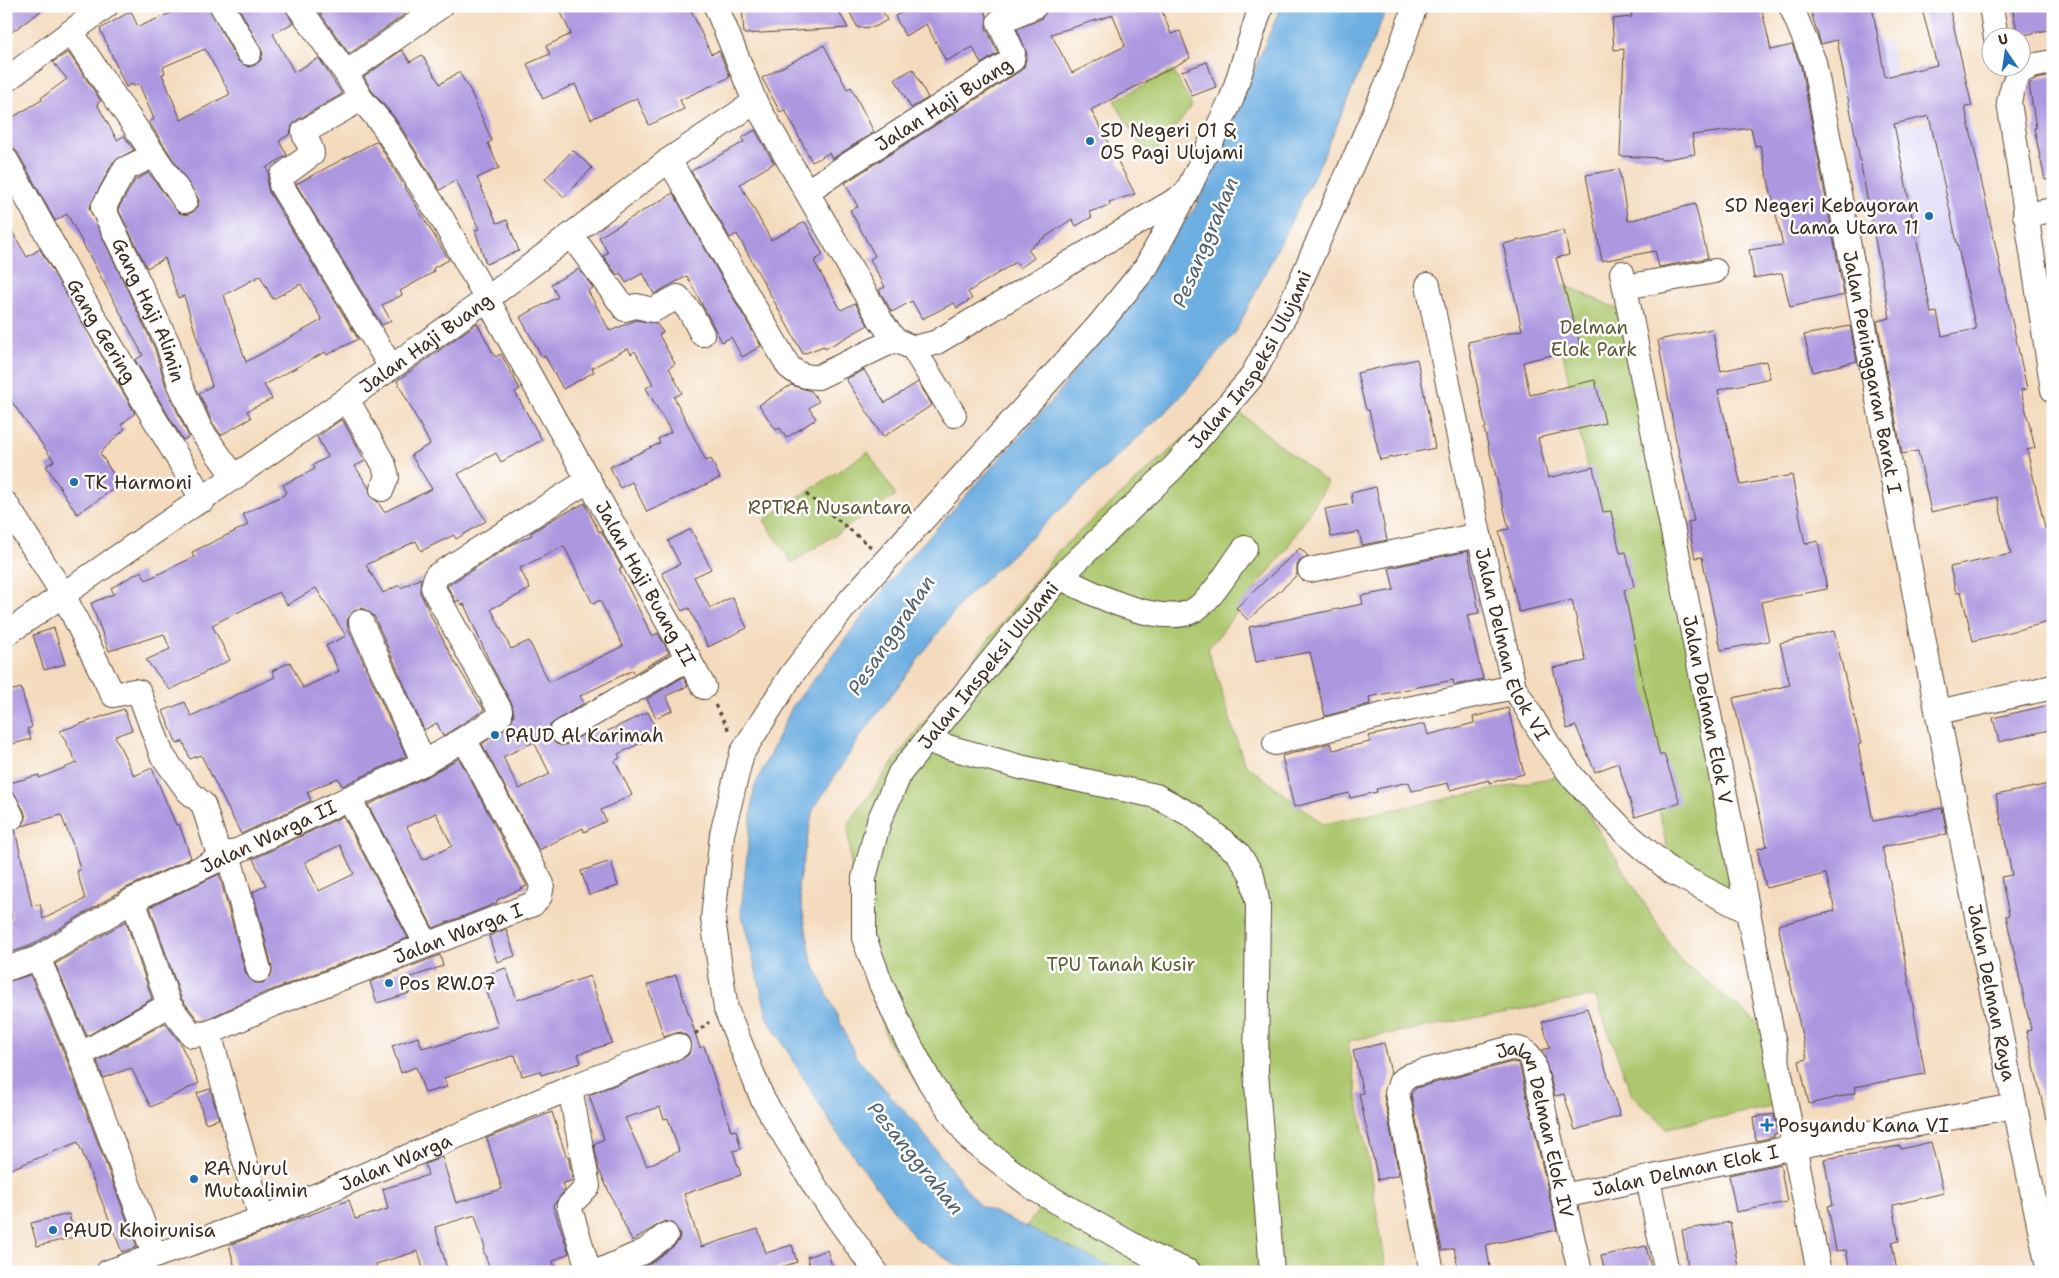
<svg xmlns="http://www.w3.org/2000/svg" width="2059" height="1278" viewBox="0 0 2059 1278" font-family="'Shantell Sans',sans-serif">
<rect width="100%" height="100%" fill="#fff"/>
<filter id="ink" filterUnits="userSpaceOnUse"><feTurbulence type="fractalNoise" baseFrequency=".02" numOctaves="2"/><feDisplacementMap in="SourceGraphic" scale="10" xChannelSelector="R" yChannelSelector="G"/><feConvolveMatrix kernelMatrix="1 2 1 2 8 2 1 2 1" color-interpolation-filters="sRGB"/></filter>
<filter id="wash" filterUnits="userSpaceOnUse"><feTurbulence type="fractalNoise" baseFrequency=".0096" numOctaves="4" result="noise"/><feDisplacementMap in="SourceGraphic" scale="20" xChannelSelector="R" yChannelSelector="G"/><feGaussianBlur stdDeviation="1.12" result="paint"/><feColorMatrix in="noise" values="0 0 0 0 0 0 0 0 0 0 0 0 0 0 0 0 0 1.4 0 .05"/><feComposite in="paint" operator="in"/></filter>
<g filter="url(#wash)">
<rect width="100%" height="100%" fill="#f4dbbe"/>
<path fill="#dbd6f7" d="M1890,42L1907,126L1969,114L2028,390L1988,399L1952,371L1938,306L1887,317L1835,51Z"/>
<path fill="#acc76d" stroke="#747846" d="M1173,70L1192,106L1150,161L1114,101Z
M1547,277L1624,312L1747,911L1672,872Z
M1225,401L1328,483L1285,551L1208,649L1244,763L1323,824L1564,775L1679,959L1764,1028L1781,1105L1667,1128L1632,1095L1595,996L1348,1041L1387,1272H992L1046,1200L952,1132L887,1040L855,936L848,824L911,738L1060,549Z
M868,452L896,495L792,563L764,520Z"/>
<path fill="#6daee1" stroke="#546c80" d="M1281,6H1388L1321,162L1235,333L1175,403L963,600L862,734L813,810L798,886L812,961L856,1057L917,1125L979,1205L1122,1272H966L914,1237L837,1133L768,1019L741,911L754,788L792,707L904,564L1057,395L1197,205Z"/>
<g id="blocks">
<path fill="#ad98e0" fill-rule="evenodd" d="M6,6H48L6,36Z
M187,6H208L237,60L248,67L255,65L261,60L263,53L238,6H284L293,23L273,34L294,72L319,58L342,94L297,120L292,126L290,134L279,141L287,155L266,168L269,173L267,184L269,192L358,339L327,355L325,352L264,385L272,399L247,411L251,418L221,435L212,422L199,393L212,386L184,296L178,298L165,258L147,268L118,209L135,180L149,173L179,213L186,215L193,212L198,207L199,200L149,122L154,119L139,84L133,86L132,84L126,87L100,29L131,11L138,27ZM205,49L230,94L181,120L162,74L165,73L163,67ZM260,276L273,299L301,284L322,320L246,362L224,295Z
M315,6H399L404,15L349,54Z
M558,6H689L711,54L719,51L730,77L680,100L684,109L649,125L637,98L591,119L575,84L543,99L527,64L550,54L546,46L571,34Z
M742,6H836L848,28L744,34Z
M864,6H880L887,20L875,27L858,28L850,13Z
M914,6H982L987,16L986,28L998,53L981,64L973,47L946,61L926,24L905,36L895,16Z
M1057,6H1160L1171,34L1180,31L1190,58L1091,110L1135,194L1109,202L1110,205L1089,212L1092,217L1076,226L1072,219L1028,249L1034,258L1020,268L1016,262L968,292L972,299L957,308L954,303L922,319L912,301L892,312L879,290L885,287L870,259L875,256L850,210L858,207L845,183L1020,71L1024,67L1027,54L1017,29L1041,19L1048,9ZM1113,15L1125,46L1072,73L1051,34Z
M1629,6H1761L1771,50L1792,45L1801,66L1844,295L1790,307L1782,273L1754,278L1749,250L1783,245L1760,145L1755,146L1751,128L1692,135L1695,154L1661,160L1660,158L1620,156L1624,49L1614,50L1612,19L1632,17Z
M1809,6H1872L1885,77L1937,65L1921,6H1949L1972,106L1965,107L2027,389L2021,390L2035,448L2027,450L2045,528L2053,526V621L1973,641L1961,592L1956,593L1950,567L2011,554L1997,497L1931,512L1918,451L1902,454L1877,321L1890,318L1837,40L1821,44ZM1929,116L1976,329L1942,336L1937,312L1931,313L1894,124Z
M2012,6H2053V29L2018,36Z
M824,45L847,89L851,87L874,132L832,159L829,153L812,162L785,110L780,112L762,78Z
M402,50L410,62L422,55L440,84L459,72L470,90L492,141L488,143L499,168L477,178L497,223L507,220L519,251L486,264L475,230L479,229L456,180L440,190L395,118L372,91L364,77Z
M68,52L101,101L97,104L117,140L124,136L134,150L113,162L89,208L155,349L166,387L189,437L183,440L135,360L143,355L67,214L55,221L18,153L6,140V121L42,100L41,98L67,79L53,62Z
M1207,62L1216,87L1192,96L1182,71Z
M913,69L928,98L911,108L895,79Z
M2053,76V179L2045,180L2034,128H2036L2029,84L2037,79Z
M755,130L774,163L740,184L771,240L805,222L823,255L814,261L841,310L855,303L868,325L825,349L824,346L803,354L737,234L730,238L691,171L744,142L742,138Z
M377,141L449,260L433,268L434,272L400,291L402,295L382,305L391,321L382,325L296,184Z
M573,150L592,168L564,197L545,179Z
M1619,169L1628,221L1695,204L1708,258L1659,267L1655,251L1602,261L1586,175Z
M673,193L761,346L742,357L731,337L722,342L687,276L654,294L643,273L626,283L620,273L617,275L603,256L608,253L599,237Z
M6,221L27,257L40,249L135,413L121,425L125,429L100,453L120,485L77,514L46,466L54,461L6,394Z
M1564,230L1569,255L1556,258L1581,348L1523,362L1530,395L1595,380L1605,423L1538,438L1548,478L1593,467L1603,512L1611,511L1620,553L1626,552L1634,587L1624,590L1643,683L1660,756L1664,754L1680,803L1635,817L1618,763L1595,772L1576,726L1567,729L1553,668L1586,661L1572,600L1519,612L1499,531L1509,529L1484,429L1486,428L1468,342L1522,330L1503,244Z
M579,269L593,288L588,291L610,331L636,320L656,323L663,332L659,335L675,364L669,368L682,393L674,397L706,461L711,459L720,478L647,512L632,482L620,488L610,467L660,443L658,439L671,432L646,388L653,384L635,351L631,354L628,348L592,368L594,372L563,389L545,356L542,357L520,317L558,297L551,284Z
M477,323L495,357L501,354L520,389L515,392L542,440L501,462L496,453L458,474L486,521L456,539L454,535L421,551L416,541L366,565L383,593L399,585L401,588L421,578L420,592L430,614L450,654L484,710L443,736L437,723L424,730L374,616L363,608L355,610L347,620L348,628L406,756L344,785L342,786L338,778L307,792L311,801L241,834L201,755L190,759L183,741L177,744L163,711L185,702L191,716L275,677L272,671L290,662L303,688L339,671L326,646L346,636L316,588L287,605L279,592L212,625L230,660L170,690L146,660L170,649L164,634L109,651L91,603L114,594L111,588L141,571L146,580L194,557L192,552L248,525L243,514L284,495L286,491L283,485L315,469L313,465L328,457L317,437L342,419L365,461L355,466L369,488L371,497L378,502L384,512L432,489L411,455L430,444L397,381Z
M1850,326L1857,361L1813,372L1804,335Z
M1712,329L1721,371L1766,361L1770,378L1718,390L1741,485L1792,475L1805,544L1818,541L1827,589L1761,602L1769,641L1721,650L1702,557L1695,558L1688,522L1694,521L1675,435L1658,340Z
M1417,359L1435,448L1380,460L1369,410H1366L1357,373Z
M864,370L885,403L918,382L932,405L883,437L846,379Z
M791,385L811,391L819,401L809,408L816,419L786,438L780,428L776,430L759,405Z
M1376,487L1387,540L1362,545L1359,532L1331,537L1325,509L1353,504L1351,493Z
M585,503L599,532L601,531L622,568L619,569L652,636L658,633L669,653L634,674L633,670L580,696L584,703L550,725L548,732L550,738L556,744L563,746L596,728L599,735L648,712L659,734L618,754L620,758L615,761L632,795L601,810L606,821L584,832L583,828L539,850L482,744L510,724L514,715L512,704L491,665L464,604L462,605L459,600L456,602L447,586L513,544L532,535L531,533L553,519ZM564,546L593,604L600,600L623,646L549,682L529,641L511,649L491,609L530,589L520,568ZM534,742L550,774L519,789L503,757Z
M691,529L711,569L694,577L710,608L732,597L747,628L708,647L689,608L682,611L662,573L680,564L668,541Z
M1300,548L1308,556L1301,559L1297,565V575L1248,620L1236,608Z
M1468,551L1479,613L1467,615L1483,679L1454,685L1453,680L1369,697L1370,704L1325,716L1310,652L1256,662L1249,627L1363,604L1361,596L1394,590L1389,568Z
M54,628L65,664L44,670L33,635Z
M1834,631L1861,744L1858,745L1873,821L1942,808L1947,834L1882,847L1895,904L1925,1074L1855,1087L1856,1093L1809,1104L1799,1061L1807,1059L1778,925L1835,911L1826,874L1766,888L1757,849L1767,846L1733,698L1790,685L1780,643Z
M683,677L688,686L666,696L673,710L656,718L647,699Z
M21,688L32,727L27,729L31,739L6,746V692Z
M2053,704V729L1999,742L1993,718Z
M1508,708L1524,774L1489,783V780L1450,790L1448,783L1412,791L1409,782L1376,789L1377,792L1350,798L1349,793L1294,807L1282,756L1331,743L1333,750L1370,742L1368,736L1425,724L1428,735L1474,723L1473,717Z
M124,709L132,730L115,736L134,776L152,768L176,825L179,824L191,858L126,888L32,945L6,954V920L12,918L6,896V829L15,830L32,906L40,904L43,919L85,899L77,871L80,870L75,850L61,815L22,826L26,819L24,811L14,793L6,790V784L39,775V778L77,763L60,731Z
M459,758L527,886L497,900V903L433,928L368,805L430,775ZM436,813L452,846L423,860L407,827Z
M2049,784L2053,801V1118L2046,1119L2026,1031L2031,1030L2006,916L2009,915L2001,877L2012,875L1996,795Z
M343,816L408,938L264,993L205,1020H198L181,998L150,907L219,874L246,974L255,983H263L272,974V967L253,892L266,885L253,859ZM340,845L354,874L319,891L305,862Z
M611,861L618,886L589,895L581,871Z
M126,921L152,999L87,1036L55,964Z
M506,929L515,956L497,962L489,936Z
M440,955L443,966L406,979L410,993L377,1003L370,982Z
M506,968L517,1000L590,976L612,1043L578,1054L581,1063L541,1075L540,1071L522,1076L515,1055L444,1078L447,1087L425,1093L416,1067L401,1073L392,1046L418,1037L422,1048L433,1045L434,1047L498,1026L482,976Z
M30,975L67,1060L137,1247L122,1252L78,1142L6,1171V982Z
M676,975L700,1048L704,1046L731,1131L736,1130L741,1149L733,1151L741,1175L684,1194L701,1247L758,1229L766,1253L792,1245L797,1262L766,1272H642L641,1268L653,1262L674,1246L679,1240L680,1233L672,1223L664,1221L632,1241L599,1170L594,1144L604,1139L589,1095L683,1059L689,1054L691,1041L686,1035L680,1032L664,1037L647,985ZM660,1107L664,1119L668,1118L679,1151L647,1166L625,1118Z
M1587,1008L1620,1116L1575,1130L1564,1094L1555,1096L1542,1050L1550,1048L1542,1022Z
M165,1023L179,1041L199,1083L151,1107L131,1068L103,1078L97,1061Z
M1384,1043L1391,1073L1384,1096L1399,1175L1378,1180L1359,1094L1363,1093L1353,1050Z
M1512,1062L1518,1063L1520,1067L1557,1230L1486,1245L1491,1272H1459L1454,1248L1442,1251L1411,1094L1416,1088Z
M210,1089L219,1119L205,1123L197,1093Z
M552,1112L566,1156H568L573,1180L562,1184L565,1190L553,1206L569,1253L553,1261L556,1272H491L483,1249L485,1248L475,1215L435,1227L447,1268L434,1272H424L418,1251L376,1264L378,1272H236L229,1245L349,1200L355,1219L388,1209L383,1189L428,1175L425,1164L442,1157L456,1203L502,1189L487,1138Z
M1774,1114L1778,1133L1774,1134V1137L1756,1141L1753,1117Z
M1931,1142L1944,1193L1893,1205L1899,1241L1892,1242L1897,1272H1850L1846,1250L1836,1251L1828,1206L1833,1205L1824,1159L1900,1146L1901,1149Z
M1780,1164L1787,1202L1736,1212L1729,1175Z
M69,1214L75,1237L37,1246L31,1223Z
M1730,1222L1739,1272H1689L1682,1230Z
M1646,1246L1652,1272H1605L1601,1256Z
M827,1250L834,1272H811L807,1257Z"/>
</g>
</g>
<g filter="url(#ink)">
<use href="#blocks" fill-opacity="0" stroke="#574536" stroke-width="1"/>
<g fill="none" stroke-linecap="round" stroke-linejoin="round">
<defs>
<g id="minor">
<path d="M222,6L249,53"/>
<path id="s1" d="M298,6L346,73L361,99L383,125L444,222L704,687"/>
<path d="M716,6L755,102L881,321L895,340L913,348L954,415"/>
<path id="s2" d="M1791,6L1814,62C1891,466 1965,870 2049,1272"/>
<path d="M1991,6L1996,38"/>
<path d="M71,32L185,201"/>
<path d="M2053,62C2021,67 2016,69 2009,102L2053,390"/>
<path d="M346,73L441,6"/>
<path d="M6,80L106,6"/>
<path d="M361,99L304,132C305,141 312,146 312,154L282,176L281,185L391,367"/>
<path id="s3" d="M154,155L125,169L103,208L168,344L179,382L200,429L235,478"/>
<path id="s4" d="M6,160L83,299L203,500"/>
<path d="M669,160L789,367C799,375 805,377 818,377L895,340"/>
<path id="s5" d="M807,191L1012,60L1013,53L999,22L1035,6"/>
<path d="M2025,215L2053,210"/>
<path d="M571,235L625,309L636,306L653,310L678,297L691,313L702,334"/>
<path id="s6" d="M1622,273L1819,1272"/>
<path id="s7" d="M1428,285L1479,535L1514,687L1548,744L1574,779L1626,833L1672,872L1747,911"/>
<path d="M1625,287L1715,271"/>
<path d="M913,348L935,343L1184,195"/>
<path d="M347,399L384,465L387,477L382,489"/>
<path d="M6,504L63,594L113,695L134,691L139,692L162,755L188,791L203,804L220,858"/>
<path d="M1310,570L1479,535"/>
<path d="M1060,577C1090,593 1162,629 1194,610C1213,599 1231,565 1245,548"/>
<path d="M361,622L424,763"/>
<path id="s8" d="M6,634L347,399L487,299L669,160L755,102"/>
<path d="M1938,712L2053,687"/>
<path d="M562,732L689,658"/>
<path d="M926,741L1024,768L1156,796L1193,816L1213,833L1238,853L1252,875L1258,905L1256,1072L1272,1272"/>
<path d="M1275,743L1398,711L1514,687"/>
<path d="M349,798L427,945"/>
<path d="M6,804L12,817"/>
<path d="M228,853L259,970"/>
<path d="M133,900L169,1005"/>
<path id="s9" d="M38,958L80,1055L169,1005L192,1035L209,1033L269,1006L533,904L540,896L542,884L464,739"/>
<path id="s10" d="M6,969L38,958L133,900L424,763L495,720L500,715V710L435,592L433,587L436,576L589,480"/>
<path d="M209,1033L261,1219"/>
<path d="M80,1055L155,1256"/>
<path d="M570,1088L588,1186L569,1206L589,1272"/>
<path d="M1648,1179L1667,1272"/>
<path id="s11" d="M1563,1196L1794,1147L2014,1106"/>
<path id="s12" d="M108,1272L261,1219L570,1088L678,1046"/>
<path d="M597,1272L645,1251L666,1235"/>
<path d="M876,1272L816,1188L763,1100L726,1009L713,919L722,834L742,753L792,674L851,599L1098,326L1146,267L1186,194L1232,98L1261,6"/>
<path id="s13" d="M1189,1272L1152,1256L1035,1189L971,1140L931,1084L904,1034L881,984L864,938V878L879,821L900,773L1060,577L1174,467L1251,378L1290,306L1327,221L1392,73L1415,6"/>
<path id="s14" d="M1432,1272L1397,1093L1401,1081L1411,1075L1511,1048C1523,1049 1528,1051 1533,1062L1580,1272"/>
</g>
</defs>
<use href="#minor" stroke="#574536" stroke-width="26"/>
<path stroke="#574536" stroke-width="3" stroke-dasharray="4 4" stroke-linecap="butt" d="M806,494L871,547
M715,705L730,732
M695,1034L709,1022"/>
<use href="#minor" stroke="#fff" stroke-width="24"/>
</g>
</g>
<g fill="#1f6fb2" stroke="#fff" stroke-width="2">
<circle cx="1090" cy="141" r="5"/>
<circle cx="1929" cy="216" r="5"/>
<circle cx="74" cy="482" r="5"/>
<circle cx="495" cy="735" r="5"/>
<circle cx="389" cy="983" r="5"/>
<path d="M1764.5 1117.5h5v5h5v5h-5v5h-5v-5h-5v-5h5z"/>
<circle cx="194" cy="1179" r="5"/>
<circle cx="53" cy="1230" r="5"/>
</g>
<g text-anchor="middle" stroke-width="5" stroke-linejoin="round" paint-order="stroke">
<g font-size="19" fill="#3b2a1e" stroke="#fff">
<text dy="7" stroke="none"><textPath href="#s5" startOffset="162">Jalan Haji Buang</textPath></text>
<text dy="7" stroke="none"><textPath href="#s3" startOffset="189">Gang Haji Alimin</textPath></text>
<text dy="7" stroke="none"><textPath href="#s4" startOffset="196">Gang Gering</textPath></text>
<text dy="7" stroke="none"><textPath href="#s8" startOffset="511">Jalan Haji Buang</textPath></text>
<text dy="7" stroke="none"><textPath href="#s13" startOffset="1201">Jalan Inspeksi Ulujami</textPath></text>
<text dy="7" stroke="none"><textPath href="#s2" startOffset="376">Jalan Peninggaran Barat I</textPath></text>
<text dy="7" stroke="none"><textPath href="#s1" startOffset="675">Jalan Haji Buang II</textPath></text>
<text dy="7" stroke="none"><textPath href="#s7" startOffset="370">Jalan Delman Elok VI</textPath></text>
<text dy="7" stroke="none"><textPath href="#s13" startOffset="796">Jalan Inspeksi Ulujami</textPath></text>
<text dy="7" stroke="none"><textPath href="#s6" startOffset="445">Jalan Delman Elok V</textPath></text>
<text dy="7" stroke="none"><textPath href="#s10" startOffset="295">Jalan Warga II</textPath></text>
<text dy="7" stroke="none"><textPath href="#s9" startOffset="531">Jalan Warga I</textPath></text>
<text dy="7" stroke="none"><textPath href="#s2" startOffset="1008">Jalan Delman Raya</textPath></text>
<text dy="7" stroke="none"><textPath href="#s14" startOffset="396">Jalan Delman Elok IV</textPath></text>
<text dy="7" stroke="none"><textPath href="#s12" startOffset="308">Jalan Warga</textPath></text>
<text dy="7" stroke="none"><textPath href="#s11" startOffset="125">Jalan Delman Elok I</textPath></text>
</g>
<g font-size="19" fill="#3b2a1e" stroke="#fff" text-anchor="start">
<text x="1100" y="137">SD Negeri 01 &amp;<tspan x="1100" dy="22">05 Pagi Ulujami</tspan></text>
<text x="1919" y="212" text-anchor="end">SD Negeri Kebayoran<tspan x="1919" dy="22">Lama Utara 11</tspan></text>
<text x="84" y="489">TK Harmoni</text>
<text x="505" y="742">PAUD Al Karimah</text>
<text x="399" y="990">Pos RW.07</text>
<text x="1778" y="1132">Posyandu Kana VI</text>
<text x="204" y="1175">RA Nurul<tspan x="204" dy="22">Mutaalimin</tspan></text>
<text x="63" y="1237">PAUD Khoirunisa</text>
</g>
<g font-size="19" fill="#5d5936" stroke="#fff">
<text x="1594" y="334">Delman<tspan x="1594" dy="22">Elok Park</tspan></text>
<text x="830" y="514">RPTRA Nusantara</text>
<text x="1121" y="971">TPU Tanah Kusir</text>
</g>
<g font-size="20" font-style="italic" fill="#4f5f6c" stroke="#fff">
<text transform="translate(1205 242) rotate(-67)" y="7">Pesanggrahan</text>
<text transform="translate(891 635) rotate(-56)" y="7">Pesanggrahan</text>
<text transform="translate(916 1158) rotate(51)" y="7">Pesanggrahan</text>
</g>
</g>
<rect width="2059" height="1278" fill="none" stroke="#fff" stroke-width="25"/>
<g transform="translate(2006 52) rotate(347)"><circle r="24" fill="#ffffff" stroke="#b1aaa5"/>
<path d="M0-4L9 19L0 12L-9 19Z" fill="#1f6fb2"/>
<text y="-8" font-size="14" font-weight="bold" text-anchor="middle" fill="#3b2a1e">U</text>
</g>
</svg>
